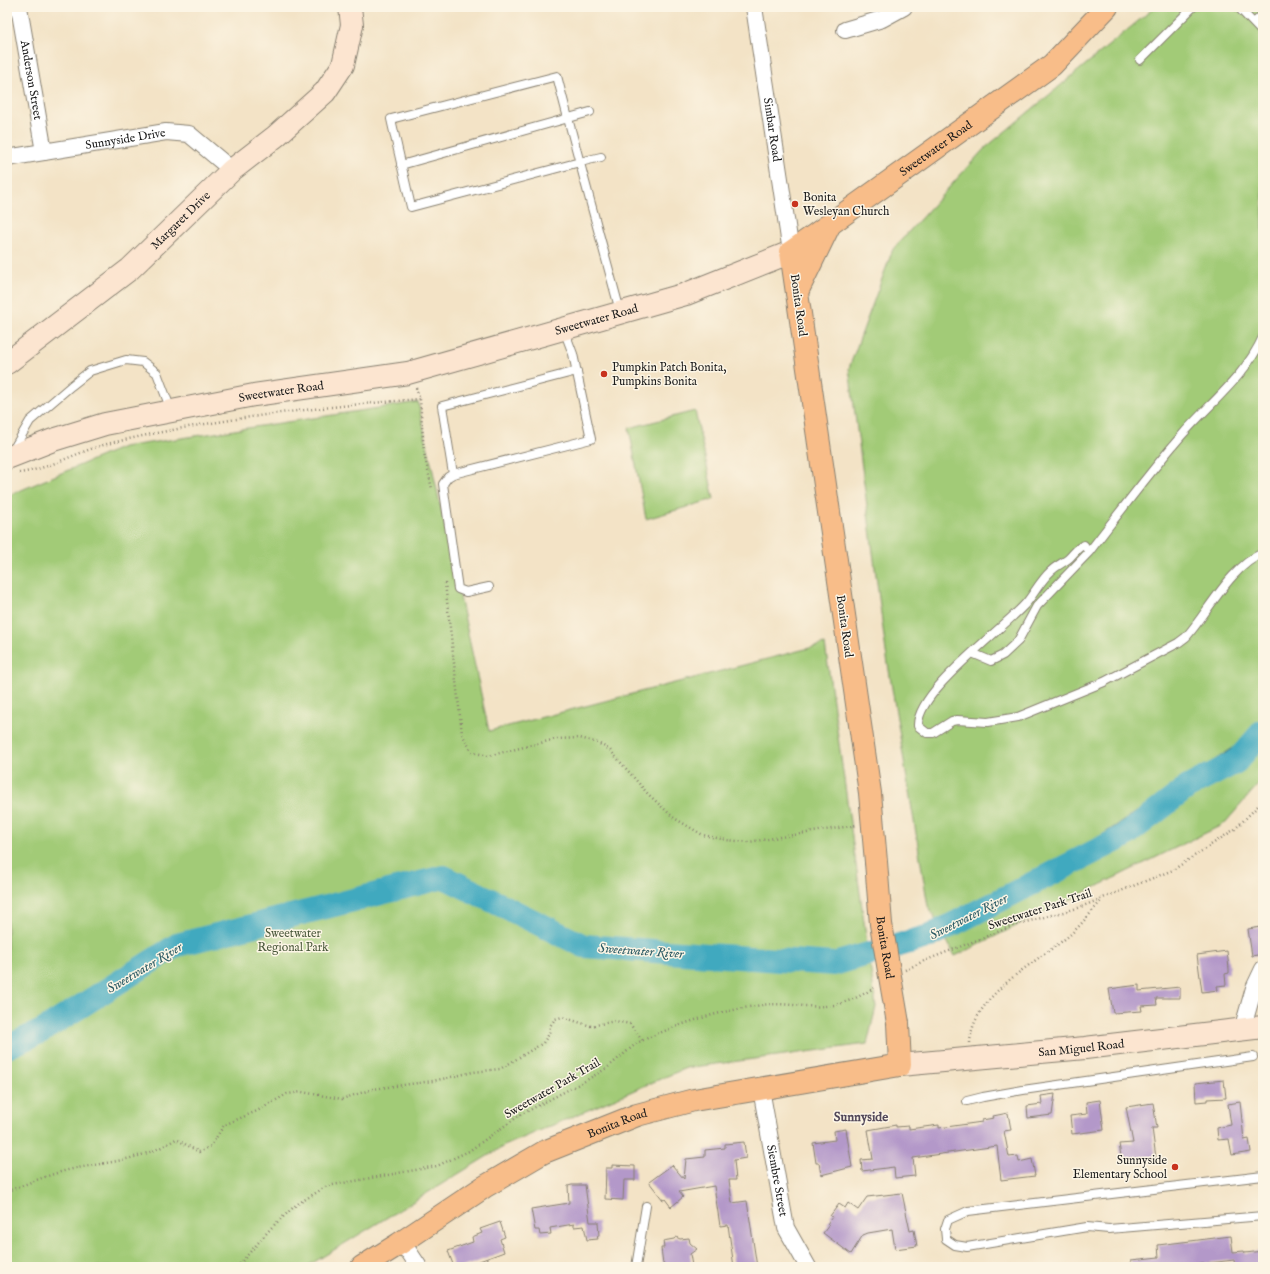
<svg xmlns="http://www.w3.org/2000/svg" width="1270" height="1274" viewBox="0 0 1270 1274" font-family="'IM FELL English',serif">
<rect width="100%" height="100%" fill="#fcf5e5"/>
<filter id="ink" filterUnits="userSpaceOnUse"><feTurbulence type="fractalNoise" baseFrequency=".025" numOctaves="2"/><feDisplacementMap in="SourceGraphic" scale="8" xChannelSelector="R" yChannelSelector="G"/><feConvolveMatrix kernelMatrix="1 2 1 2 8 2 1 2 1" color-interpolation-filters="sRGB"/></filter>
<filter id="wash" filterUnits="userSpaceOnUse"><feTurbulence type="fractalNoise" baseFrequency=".012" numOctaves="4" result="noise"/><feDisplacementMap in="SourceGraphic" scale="16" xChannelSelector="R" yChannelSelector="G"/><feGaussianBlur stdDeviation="0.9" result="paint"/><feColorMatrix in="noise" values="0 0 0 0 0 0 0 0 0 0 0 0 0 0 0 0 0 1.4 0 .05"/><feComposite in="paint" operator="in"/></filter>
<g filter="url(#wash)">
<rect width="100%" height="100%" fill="#f3e3c6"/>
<path fill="#a2cb77" stroke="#5f744a" d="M1155,7H1263V779L1224,824L955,956L928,906L886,652L849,368L893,249L984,149Z
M418,402L489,731L825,644L876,1007L867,1044L686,1068L504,1146L306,1267H7V496L123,447Z
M695,411L714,499L646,519L629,428Z"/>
<path fill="#3fa9bf" stroke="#2e626e" d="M1263,717V725L1246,745L1082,854L952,921L949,915L1087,845L1245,740Z"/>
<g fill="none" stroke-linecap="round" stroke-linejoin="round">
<path stroke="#3fa9bf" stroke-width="24" d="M7,1047L42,1031L177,945L444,877L584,946L834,964L930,936L1125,836L1188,787L1236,762L1263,731"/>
</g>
<g id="blocks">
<path fill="#b398c9" d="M1261,927L1263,954L1252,956L1248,929Z
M1227,951L1229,969V973L1225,974L1226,985L1217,986L1218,990L1202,992L1197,955Z
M1139,985V991L1180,987V998H1156L1157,1005L1141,1006L1142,1011L1113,1013L1109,989Z
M1224,1080L1226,1098L1207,1099V1101L1196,1102L1195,1083Z
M1055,1094L1052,1115L1028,1118L1027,1106L1042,1104L1041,1096Z
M1100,1100L1104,1130L1072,1134L1070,1116L1087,1114L1086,1102Z
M1240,1102L1244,1140L1249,1139L1251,1152L1232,1155L1229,1139L1218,1140L1217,1128L1231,1125L1228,1104Z
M1153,1103L1157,1128H1152L1156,1158L1122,1162L1119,1144L1133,1143L1126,1107Z
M1008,1113L1011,1130L1004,1131L1009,1157L1018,1156L1019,1162L1032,1159L1035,1176L1001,1180L997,1146L913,1158L915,1176L895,1178L894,1167L862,1171L861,1160L873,1159L868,1130L896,1125V1127L909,1126V1129L939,1125V1128L982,1122V1120L994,1118L993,1116Z
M846,1129L852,1167L821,1175L819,1163H816L813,1143L835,1140L834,1131Z
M744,1142L746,1158L734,1160L736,1180H729L732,1203L747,1201L757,1267H734L728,1225L720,1226L714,1186L679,1192L683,1197L671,1207L665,1199L663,1200L649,1182L672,1165L684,1179L686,1159L705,1157V1150L725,1148V1144Z
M612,1165L635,1166V1180H624L623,1200L605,1199L606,1168H612Z
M572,1185H585L590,1222H598L599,1236H597L598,1239L587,1240L584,1226L574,1227V1224L550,1228L551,1234L540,1235L539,1230H535L531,1209L569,1203L568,1186Z
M902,1193L910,1231L914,1230L917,1246L895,1249L892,1229L868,1233L863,1235L851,1254L823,1233L829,1225L827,1224L832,1217L830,1216L839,1204L845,1208L848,1203L858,1210L867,1197Z
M500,1222L505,1237L500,1239L504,1252L463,1267H454L448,1251L473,1242L472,1237L482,1233L480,1229Z
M1231,1236L1233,1252L1244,1251L1245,1253L1263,1251V1267H1235L1234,1260L1192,1265V1267H1131V1260L1159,1257L1158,1245Z
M676,1237L680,1239L689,1238L690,1243L697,1249L690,1254L692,1266L665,1267V1264H663L661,1248H664L663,1241L674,1239Z"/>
</g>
</g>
<g filter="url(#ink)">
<use href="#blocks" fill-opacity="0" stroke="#888071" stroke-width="1"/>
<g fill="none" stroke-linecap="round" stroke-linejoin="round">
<defs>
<path id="lane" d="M1238,7L1263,33
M1254,23L1263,14
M1140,60L1193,7
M601,157L580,162L411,207L391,119L557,76C577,154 599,233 620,311
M401,165L590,112
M13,450L30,421L71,386L90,371L126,360L143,362L157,373L171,410
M453,474L442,406L577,371
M1089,552C1119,513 1149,473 1182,435C1210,403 1245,377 1263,337
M489,587L466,592L458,589L443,484L448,477L453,474L591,439L573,354L564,330
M972,653L991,661L1003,655L1018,641L1037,606L1089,552L1084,545C1077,547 1074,554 1068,559C1063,563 1056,566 1051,571C1041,580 1035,592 1027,602C1004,629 916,691 918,726L927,733H933L952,721L957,720L988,722L1018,717L1104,682L1178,643L1186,637C1209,611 1230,567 1263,553
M967,1101L983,1097L1023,1090L1253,1057
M1263,1176L968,1211L948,1220L945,1229L946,1239L955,1245L967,1247L1087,1227L1109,1229L1263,1216
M636,1267L646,1206"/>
<g id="street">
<path id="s1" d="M19,7L44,152"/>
<path id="s2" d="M754,7L791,252"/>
<path d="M845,30L882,19L904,7"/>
<path id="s3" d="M7,158L166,132L189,134L232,170"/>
<path d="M1242,1030L1254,988L1263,969"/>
<path id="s4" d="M761,1089L786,1228L808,1267"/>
<path d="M399,1244L409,1252L419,1267"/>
</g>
<g id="secondary">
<path id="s5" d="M7,363L130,269L232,170L276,136L325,92L343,65L352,25L350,7"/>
<path id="s6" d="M7,458L53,440L105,424L254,395L408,373L686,294L791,252"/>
<path id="s7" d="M900,1065L1085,1048L1263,1027"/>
</g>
<g id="primary">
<path d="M797,292L829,226"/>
<path id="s8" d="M876,862L870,793L791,252L1052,65L1107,7"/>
<path id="s9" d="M362,1267L399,1244L484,1187L544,1152L637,1115L694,1100L900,1065L898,1023"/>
</g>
</defs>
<use href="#lane" stroke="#888071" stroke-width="10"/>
<use href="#street" stroke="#888071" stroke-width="18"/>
<use href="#secondary" stroke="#888071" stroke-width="24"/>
<use href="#primary" stroke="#888071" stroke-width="24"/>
<path stroke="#888071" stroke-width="2.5" stroke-dasharray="1 3" stroke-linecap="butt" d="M416,388L420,399L424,453L432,489
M19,473C50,469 80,450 111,443C213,419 317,407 420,399
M445,583L462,734L472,752L488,756L556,739L580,738L598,743L610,750L648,794L674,818L703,835L726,840L749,842L857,825
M905,970L924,961L1015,925L1078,908L1173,870L1235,829L1263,801
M970,1043C972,994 1038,962 1071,934C1082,924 1092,911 1102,900
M7,1191C27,1184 47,1175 68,1170C108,1161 139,1162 176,1139L199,1152L211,1146L224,1125L257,1111L287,1094L302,1092L342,1099L373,1089L433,1081L473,1072L500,1069L543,1043L549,1034L550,1026L555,1019L562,1017L591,1026L615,1021L630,1024L642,1040
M237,1267L272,1227L296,1205L327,1186L437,1166L469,1151L520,1115L585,1081L607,1068L637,1043C677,1024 718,1011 762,1005C784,1002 805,1008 826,1006C843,1005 861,996 874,988"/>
<use href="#lane" stroke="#fff" stroke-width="8"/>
<use href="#street" stroke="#fff" stroke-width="16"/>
<use href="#secondary" stroke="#fce5d0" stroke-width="22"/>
<use href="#primary" stroke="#f8bd89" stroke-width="22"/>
<defs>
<g id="primary-bridge">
<path id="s10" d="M876,862L881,924L898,1023"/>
</g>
</defs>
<use href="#primary-bridge" stroke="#888071" stroke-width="24" stroke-linecap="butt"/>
<use href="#primary-bridge" stroke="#f8bd89" stroke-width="22"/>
</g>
</g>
<g fill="#c8321e" stroke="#fcf5e5" stroke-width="1.5">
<circle cx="795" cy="204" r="4"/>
<circle cx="604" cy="374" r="4"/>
<circle cx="1175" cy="1167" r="4"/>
</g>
<g text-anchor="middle" stroke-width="3" stroke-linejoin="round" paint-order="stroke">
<g font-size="12" fill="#1c1c1c" stroke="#fcf5e5">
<text dy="4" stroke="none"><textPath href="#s1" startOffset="74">Anderson Street</textPath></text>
<text dy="4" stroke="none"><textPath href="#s2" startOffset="124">Simbar Road</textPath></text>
<text dy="4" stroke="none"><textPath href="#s3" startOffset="120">Sunnyside Drive</textPath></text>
<text dy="4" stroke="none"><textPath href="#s8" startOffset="794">Sweetwater Road</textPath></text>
<text dy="4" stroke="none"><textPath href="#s5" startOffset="225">Margaret Drive</textPath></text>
<text transform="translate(799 305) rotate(82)" y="4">Bonita Road</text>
<text dy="4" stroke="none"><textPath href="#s6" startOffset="607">Sweetwater Road</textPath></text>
<text dy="4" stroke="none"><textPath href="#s6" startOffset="283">Sweetwater Road</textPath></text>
<text transform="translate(845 626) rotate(82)" y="4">Bonita Road</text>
<text transform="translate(1040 909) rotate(-18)" y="4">Sweetwater Park Trail</text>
<text dy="4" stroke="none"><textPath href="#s10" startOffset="86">Bonita Road</textPath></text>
<text dy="4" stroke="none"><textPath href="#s7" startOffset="182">San Miguel Road</textPath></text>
<text transform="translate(552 1088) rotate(-30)" y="4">Sweetwater Park Trail</text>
<text dy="4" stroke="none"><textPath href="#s9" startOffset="294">Bonita Road</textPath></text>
<text dy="4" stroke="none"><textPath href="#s4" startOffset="93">Siembre Street</textPath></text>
</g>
<g font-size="12" fill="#1c1c1c" stroke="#fcf5e5" text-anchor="start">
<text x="803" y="201">Bonita<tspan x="803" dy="14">Wesleyan Church</tspan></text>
<text x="612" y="371">Pumpkin Patch Bonita,<tspan x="612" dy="14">Pumpkins Bonita</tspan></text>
<text x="1167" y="1164" text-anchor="end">Sunnyside<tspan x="1167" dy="14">Elementary School</tspan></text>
</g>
<g font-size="12" fill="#4b593c" stroke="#fcf5e5">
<text x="293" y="937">Sweetwater<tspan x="293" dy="14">Regional Park</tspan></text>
</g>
<g font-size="13" font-style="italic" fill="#2c5b65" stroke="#fcf5e5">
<text transform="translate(968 916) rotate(-27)" y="5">Sweetwater River</text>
<text transform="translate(641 950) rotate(4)" y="5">Sweetwater River</text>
<text transform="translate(144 967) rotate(-31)" y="5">Sweetwater River</text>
</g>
<g font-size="13" font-weight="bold" fill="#514759" stroke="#fcf5e5">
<text x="861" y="1121">Sunnyside</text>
</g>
</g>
<rect width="1270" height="1274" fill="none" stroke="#fcf5e5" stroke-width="24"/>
</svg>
